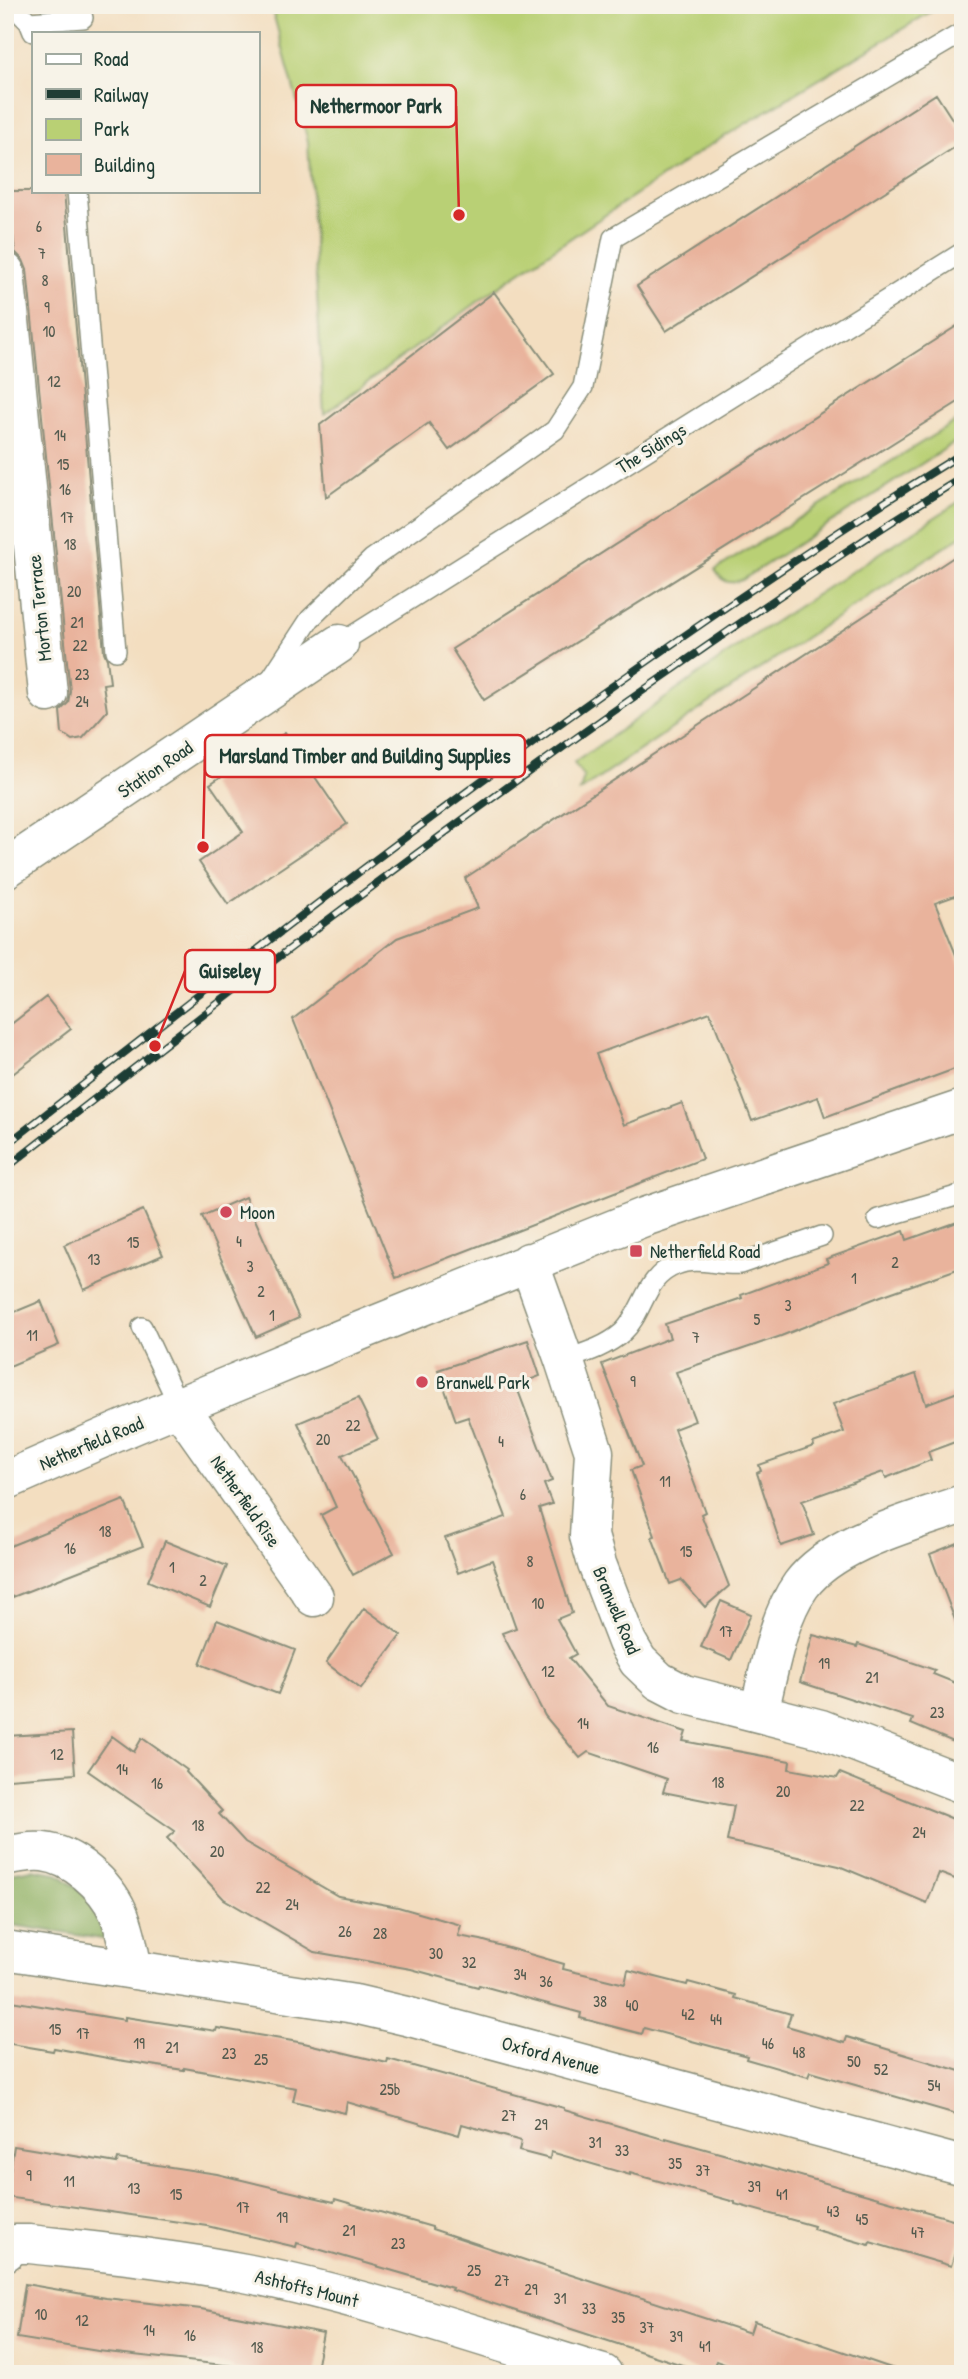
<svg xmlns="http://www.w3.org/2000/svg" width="968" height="2379" viewBox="0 0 968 2379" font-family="'Patrick Hand',sans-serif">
<rect width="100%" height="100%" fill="#f7f3e8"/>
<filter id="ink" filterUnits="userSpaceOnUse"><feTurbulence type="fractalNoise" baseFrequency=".0143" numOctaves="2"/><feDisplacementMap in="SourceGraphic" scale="14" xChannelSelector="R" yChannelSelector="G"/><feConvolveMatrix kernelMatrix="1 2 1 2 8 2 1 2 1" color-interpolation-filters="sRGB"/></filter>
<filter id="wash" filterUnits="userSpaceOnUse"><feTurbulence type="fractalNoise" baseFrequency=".00686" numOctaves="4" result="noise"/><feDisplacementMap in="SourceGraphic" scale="28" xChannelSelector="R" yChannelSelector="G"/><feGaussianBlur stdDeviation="1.57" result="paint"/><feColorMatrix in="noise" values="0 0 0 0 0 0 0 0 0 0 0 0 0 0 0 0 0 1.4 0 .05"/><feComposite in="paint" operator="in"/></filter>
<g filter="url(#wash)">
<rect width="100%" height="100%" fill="#f3dec0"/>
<path fill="#b9d074" stroke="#6c8654" stroke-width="2" d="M271,5H942L707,147L505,282L324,414L308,141Z
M963,417V437L742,580C728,585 723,582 715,570Z
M963,499V535L814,632L580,791L584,777L574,763L753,636Z"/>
<path fill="#92b266" stroke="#58784d" stroke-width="2" d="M32,1869L56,1873L92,1899L115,1941L5,1924V1874Z"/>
<g id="blocks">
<path fill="#e9b39c" d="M936,94L963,136V142L666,331L637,286Z
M8,191H64L104,652L107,659L110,683L103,684L107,711L83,738L72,740L62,733L60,711L68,703L70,691L27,270L23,260L15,252Z
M494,292L554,374L449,450L429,423L326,497L320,425Z
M963,322V399L484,700L452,649Z
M963,551V893L935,903L963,972V1066L825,1117L818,1097L752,1121L710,1012L596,1054L624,1125L682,1103L702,1159L396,1278L293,1019L397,938L478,908L465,878Z
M285,733L347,824L228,904L199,862L243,832L210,784Z
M46,997L71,1029L5,1080V1029Z
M245,1197L299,1318L256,1337L202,1216Z
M143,1210L163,1255L84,1290L64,1245Z
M963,1220V1267L881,1296L781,1336L676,1372L695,1421L674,1429L705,1512L701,1514L729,1586L705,1607L681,1580L670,1584L652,1537L655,1536L631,1470L642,1466L602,1364L670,1338L665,1324L742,1298L741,1295L828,1263L826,1259L904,1231L907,1240Z
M41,1301L59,1345L5,1368V1316Z
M528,1340L540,1376L516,1385L552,1481L544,1484L552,1504L539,1508L572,1613L557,1619L576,1654L569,1658L608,1706L686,1732L683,1741L790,1761L789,1769L837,1778L840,1773L963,1823V1882L939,1873L927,1903L839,1866L727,1841L734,1806L663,1792L667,1779L588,1752L580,1758L545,1716L502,1633L516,1628L492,1560L458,1573L445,1538L506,1517L468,1417L456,1421L438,1370Z
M916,1374L926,1404L963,1390V1439L928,1452L931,1460L886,1478L883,1472L802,1501L814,1535L781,1546L757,1473L761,1471L759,1465L814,1446L813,1443L844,1432L833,1404Z
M358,1398L378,1439L342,1455L394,1553L353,1575L321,1515L336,1507L298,1423Z
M124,1500L143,1546L5,1600V1548Z
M165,1541L227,1566L210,1607L148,1581Z
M963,1541V1632L960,1633L930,1554Z
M721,1601L751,1614L731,1660L701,1647Z
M364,1608L401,1635L361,1689L326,1663Z
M217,1620L295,1650L278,1694L200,1664Z
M813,1635L857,1647L858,1644L935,1670L933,1674L963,1686V1746L911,1724L913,1719L800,1682Z
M72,1732L75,1774L9,1779L7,1736Z
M112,1736L134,1752L142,1738L187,1770L186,1772L222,1811L219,1814L245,1842L338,1896L398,1907L461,1925L458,1936L481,1940L564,1964L563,1969L625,1984L628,1970L687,1985L688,1982L736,1995L735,1998L791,2014L787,2026L845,2043L847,2037L963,2072V2116L810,2072L808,2077L746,2059L747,2056L644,2028L642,2034L580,2018L581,2013L479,1985L478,1987L411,1969L315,1952L224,1899L167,1838L175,1831L88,1771Z
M5,2000L125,2020V2017L216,2031L217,2028L304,2043L387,2063L388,2059L564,2108V2110L666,2140V2138L723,2154L910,2207L963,2222V2227L951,2266L870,2242L869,2245L813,2229L814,2226L735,2204V2202L630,2173V2175L551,2152L550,2159L519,2151L521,2141L462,2124L459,2135L347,2102L345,2113L293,2101L296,2088L184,2068V2070L118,2060L54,2048L53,2051L5,2043Z
M14,2146L117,2163L118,2159L217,2174L334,2202L335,2199L432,2227V2229L525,2260L750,2333L754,2321L894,2369L893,2374H752L716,2361L710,2374L451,2290L452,2288L297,2243L296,2247L207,2226L6,2197Z
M25,2284L106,2298L201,2309L323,2333L315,2374H259L232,2369L233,2366L98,2351L17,2338Z"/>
</g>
</g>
<g filter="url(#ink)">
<use href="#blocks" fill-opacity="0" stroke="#898e7a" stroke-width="2"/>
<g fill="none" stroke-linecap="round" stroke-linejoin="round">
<defs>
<path id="service" d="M12,5L29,22L33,32
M29,22L83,18
M77,191L116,651
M339,644L963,252
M272,677L310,619L372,559L555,430L583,387L613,238L960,34
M878,1219L963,1194
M142,1327L179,1406
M564,1360C585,1353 606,1347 623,1332C645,1311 644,1277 676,1265C696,1256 719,1266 740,1264L822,1236"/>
<path id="minor" d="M5,272L48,693
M5,869L339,644
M529,1262L564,1360L594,1452L589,1536L597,1564L627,1642L638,1661L659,1681L684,1694L821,1729L963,1784
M179,1406L314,1597
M5,1481L124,1429L360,1331L644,1217L963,1109
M759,1712C769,1672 777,1618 801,1585C834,1541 913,1522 963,1504
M5,1856C18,1853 30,1851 43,1852C73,1855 106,1885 118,1912C126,1930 129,1950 133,1970
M5,1950L355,2004L406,2016L963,2166
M5,2252L15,2244H29C101,2252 173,2259 245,2273C366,2297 484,2338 603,2374"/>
</defs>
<use href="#service" stroke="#898e7a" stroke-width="22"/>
<use href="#minor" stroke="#898e7a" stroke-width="41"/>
<use href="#service" stroke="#fff" stroke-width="19"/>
<use href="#minor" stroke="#fff" stroke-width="38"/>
<defs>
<path id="rail" d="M5,1146C315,903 627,660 963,453
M5,1169C220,1000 437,834 661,678C760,609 860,540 963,477"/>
</defs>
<use href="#rail" stroke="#1f3d34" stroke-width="8"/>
<use href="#rail" stroke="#f7f3e8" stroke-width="5" stroke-dasharray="16" stroke-linecap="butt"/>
</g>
</g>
<g fill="#d1495b" stroke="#f7f3e8" stroke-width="2.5">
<circle cx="226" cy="1212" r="7"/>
<rect x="629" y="1244" width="14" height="14" rx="3.5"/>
<circle cx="422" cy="1382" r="7"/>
</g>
<g text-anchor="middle" stroke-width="6" stroke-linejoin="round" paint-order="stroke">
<g font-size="16" fill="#525a4e">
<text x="39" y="232">6</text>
<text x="42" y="259">7</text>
<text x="45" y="286">8</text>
<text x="47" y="313">9</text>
<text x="49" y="337">10</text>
<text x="54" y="387">12</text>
<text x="60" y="441">14</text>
<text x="63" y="470">15</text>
<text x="65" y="495">16</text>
<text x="67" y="523">17</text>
<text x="70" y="550">18</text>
<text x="74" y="597">20</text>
<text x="77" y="628">21</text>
<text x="80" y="651">22</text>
<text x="82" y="680">23</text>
<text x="82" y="707">24</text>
<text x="239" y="1247">4</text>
<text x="133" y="1248">15</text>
<text x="94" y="1265">13</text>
<text x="895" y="1268">2</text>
<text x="250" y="1272">3</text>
<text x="854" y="1284">1</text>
<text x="261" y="1297">2</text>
<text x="788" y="1311">3</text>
<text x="272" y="1321">1</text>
<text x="757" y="1325">5</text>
<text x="32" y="1341">11</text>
<text x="696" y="1343">7</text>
<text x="633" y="1387">9</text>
<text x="353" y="1431">22</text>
<text x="323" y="1445">20</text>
<text x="501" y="1447">4</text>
<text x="665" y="1487">11</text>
<text x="523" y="1500">6</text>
<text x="105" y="1537">18</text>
<text x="70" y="1554">16</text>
<text x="686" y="1557">15</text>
<text x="530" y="1567">8</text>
<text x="172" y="1573">1</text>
<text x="203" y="1586">2</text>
<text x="538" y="1609">10</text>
<text x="726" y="1637">17</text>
<text x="824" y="1669">19</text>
<text x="548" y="1677">12</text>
<text x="872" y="1683">21</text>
<text x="937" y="1718">23</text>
<text x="583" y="1729">14</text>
<text x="653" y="1753">16</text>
<text x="57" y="1760">12</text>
<text x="122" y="1775">14</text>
<text x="718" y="1788">18</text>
<text x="157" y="1789">16</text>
<text x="783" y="1797">20</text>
<text x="857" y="1811">22</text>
<text x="198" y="1831">18</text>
<text x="919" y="1838">24</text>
<text x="217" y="1857">20</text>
<text x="263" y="1893">22</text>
<text x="292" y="1910">24</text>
<text x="345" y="1937">26</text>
<text x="380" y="1939">28</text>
<text x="436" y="1959">30</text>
<text x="469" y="1968">32</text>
<text x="520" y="1980">34</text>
<text x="546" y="1987">36</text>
<text x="600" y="2007">38</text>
<text x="632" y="2011">40</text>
<text x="688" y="2020">42</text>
<text x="716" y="2025">44</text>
<text x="55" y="2035">15</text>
<text x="83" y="2039">17</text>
<text x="139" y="2049">19</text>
<text x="768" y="2049">46</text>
<text x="172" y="2053">21</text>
<text x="799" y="2058">48</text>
<text x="229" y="2059">23</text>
<text x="261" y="2065">25</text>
<text x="854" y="2067">50</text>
<text x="881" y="2075">52</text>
<text x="934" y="2091">54</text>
<text x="390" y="2095">25b</text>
<text x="509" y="2121">27</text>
<text x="541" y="2130">29</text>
<text x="595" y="2148">31</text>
<text x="622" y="2156">33</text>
<text x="675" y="2169">35</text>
<text x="703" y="2176">37</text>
<text x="29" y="2181">9</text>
<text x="69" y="2187">11</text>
<text x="754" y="2192">39</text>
<text x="134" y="2194">13</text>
<text x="176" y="2200">15</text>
<text x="782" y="2200">41</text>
<text x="243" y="2213">17</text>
<text x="833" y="2217">43</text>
<text x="282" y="2223">19</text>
<text x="862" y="2225">45</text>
<text x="349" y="2236">21</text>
<text x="918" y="2238">47</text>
<text x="398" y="2249">23</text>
<text x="474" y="2276">25</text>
<text x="502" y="2286">27</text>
<text x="531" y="2295">29</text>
<text x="560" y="2304">31</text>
<text x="589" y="2314">33</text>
<text x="41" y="2320">10</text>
<text x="618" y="2323">35</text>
<text x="82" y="2326">12</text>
<text x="647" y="2333">37</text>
<text x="149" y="2336">14</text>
<text x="190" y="2341">16</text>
<text x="676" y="2342">39</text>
<text x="705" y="2352">41</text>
<text x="257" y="2353">18</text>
</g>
<g font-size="19" fill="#1f3d34" stroke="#f7f3e8">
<text transform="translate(651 448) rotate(-32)" y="7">The Sidings</text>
<text transform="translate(39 608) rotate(-96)" y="7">Morton Terrace</text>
<text transform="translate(155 769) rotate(-34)" y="7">Station Road</text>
<text transform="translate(91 1443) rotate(-23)" y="7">Netherfield Road</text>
<text transform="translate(246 1501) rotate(55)" y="7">Netherfield Rise</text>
<text transform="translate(617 1610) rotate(67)" y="7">Branwell Road</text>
<text transform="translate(551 2055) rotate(15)" y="7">Oxford Avenue</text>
<text transform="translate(307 2288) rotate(14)" y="7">Ashtofts Mount</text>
</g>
<g font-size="19" fill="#1f3d34" stroke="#f7f3e8" text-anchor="start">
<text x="240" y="1219">Moon</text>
<text x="650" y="1258">Netherfield Road</text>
<text x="436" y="1389">Branwell Park</text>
</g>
</g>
<path fill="none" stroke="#d62828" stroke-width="2.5" d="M459 215L456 106M203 847L205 756M155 1046L185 971"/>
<g fill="#d62828" stroke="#f7f3e8" stroke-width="2.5">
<circle cx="459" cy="215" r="7"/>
<circle cx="203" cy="847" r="7"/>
<circle cx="155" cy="1046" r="7"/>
</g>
<g fill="#f7f3e8" stroke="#d62828" stroke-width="2.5">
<rect x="296" y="85" width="160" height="42" rx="7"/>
<rect x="205" y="735" width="320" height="42" rx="7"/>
<rect x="185" y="950" width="90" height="42" rx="7"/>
</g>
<g font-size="21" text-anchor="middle" font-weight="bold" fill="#1f3d34">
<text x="376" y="113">Nethermoor Park</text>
<text x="365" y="763">Marsland Timber and Building Supplies</text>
<text x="230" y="978">Guiseley</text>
</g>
<rect width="968" height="2379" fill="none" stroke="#f7f3e8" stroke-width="28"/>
<rect x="32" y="32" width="228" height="161" fill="#f7f3e8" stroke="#a1aaa0" stroke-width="2"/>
<rect x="46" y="54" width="35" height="10" fill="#ffffff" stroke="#a1aaa0" stroke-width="2"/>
<text x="94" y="66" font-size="21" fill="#1f3d34">Road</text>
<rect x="46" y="89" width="35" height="10" fill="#1f3d34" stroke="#a1aaa0" stroke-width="2"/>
<text x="94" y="102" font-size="21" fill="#1f3d34">Railway</text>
<rect x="46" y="119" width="35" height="21" fill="#b9d074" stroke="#a1aaa0" stroke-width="2"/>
<text x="94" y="136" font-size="21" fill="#1f3d34">Park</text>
<rect x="46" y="154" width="35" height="21" fill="#e9b39c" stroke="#a1aaa0" stroke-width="2"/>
<text x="94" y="172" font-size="21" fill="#1f3d34">Building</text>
</svg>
